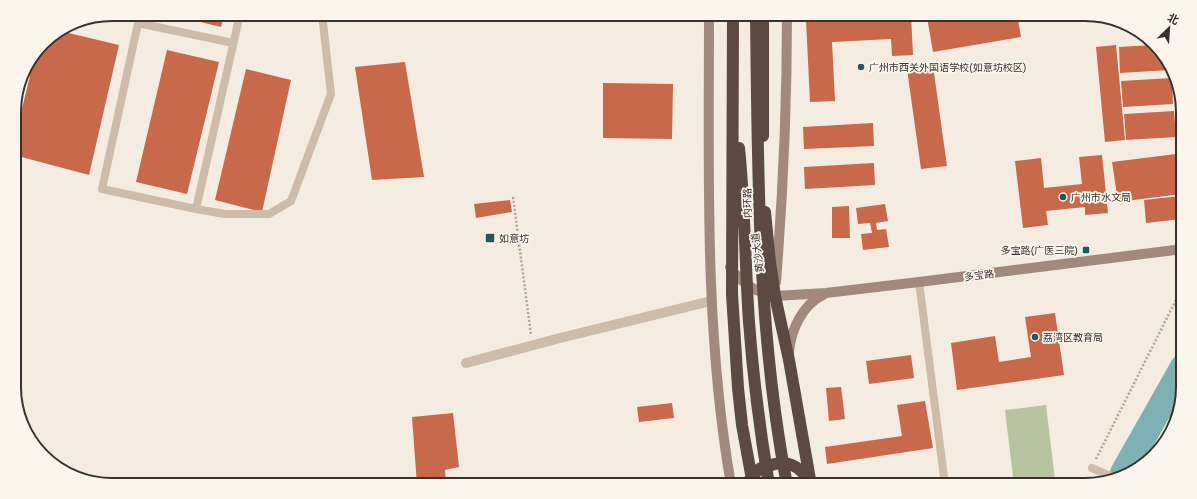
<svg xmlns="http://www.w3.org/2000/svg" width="1197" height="499" viewBox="0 0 1197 499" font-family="'Golos Text','Noto Sans SC',sans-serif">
<rect width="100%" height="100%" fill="#f4ebe1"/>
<path fill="#b8c4a0" d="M1046,405L1055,480L1014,485L1005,410Z"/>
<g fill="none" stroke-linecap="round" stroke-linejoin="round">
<path stroke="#7fb0b2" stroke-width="26" d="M1123,473L1183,367"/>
</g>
<path fill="#c8694b" d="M173,14H224L221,27L172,15Z
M943,14H1017L1021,37L933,52L927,17Z
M911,15L913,55L892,56L891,39L832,42L835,101L810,102L806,20Z
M1125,24L1133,30L1125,31Z
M60,31L119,45L89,175L14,155V142L35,55L47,39Z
M1116,45L1125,140L1105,142L1096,47Z
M1153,45L1163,52L1170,70L1120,73L1119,47Z
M167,50L219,62L187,194L136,182Z
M405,62L424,177L372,180L355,67Z
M933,66L947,166L921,169L907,69Z
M246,69L291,80L262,212L215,200Z
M1172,78L1173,104L1123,107L1121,81Z
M603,83L673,84L672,139L603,138Z
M1174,111L1176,137L1126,140L1124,114Z
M873,123L874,146L804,149L803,127Z
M1176,154L1181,194L1118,202L1112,162Z
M1102,155L1108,213L1085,215V207L1046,211L1048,225L1023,228L1015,161L1041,158L1044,188L1082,184L1079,157Z
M874,163L875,185L805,189L804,167Z
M1181,196L1182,219L1146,223L1144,200Z
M510,200L512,212L476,218L474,204Z
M885,204L888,221L876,223L877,230L886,229L889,247L863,250L861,234L872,233L870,223L858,224L856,208Z
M849,206L850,238H832V207Z
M1055,313L1064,375L957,390L951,343L995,336L999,362L1031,357L1025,317Z
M911,355L914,378L869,384L866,361Z
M841,387L845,419L829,421L826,388Z
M925,401L933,448L827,464L825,447L902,436L897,405Z
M672,403L674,418L639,422L637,407Z
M453,413L459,467L445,470L446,485H417L412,417Z"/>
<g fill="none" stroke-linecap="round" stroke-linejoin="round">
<path stroke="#b9a596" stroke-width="2.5" stroke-dasharray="2 2" stroke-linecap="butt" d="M513,197L531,335
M1096,459L1179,294L1183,290
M1086,485L1088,478"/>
<path stroke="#cdbbac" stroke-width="8" d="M140,14L102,189L196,209L225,214H269L291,201L331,94L322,14
M138,23L233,43
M196,209L240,14
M919,282L945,485
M1092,468L1112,477"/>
<path stroke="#cdbbac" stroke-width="10" d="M466,363L560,338L711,301
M731,485L749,481"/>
<path stroke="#a18a7d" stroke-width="10" d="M709,14C709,171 704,329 731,485
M730,267L733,272L746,284L756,290L775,296L826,293L919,282L1183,249
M776,282C783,193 787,104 787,14
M789,352C791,330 802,305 823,295"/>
<path stroke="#5c4a42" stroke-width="12" d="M763,14V136
M765,212L770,262L775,296L789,360L811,485
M750,485L749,481C752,478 754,474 757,471C760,468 764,467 768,466C787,459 799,465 810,482"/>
<path stroke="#5c4a42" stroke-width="12" d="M733,14L732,294L738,388L742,425L753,485
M756,14C758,172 757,330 787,485
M739,148C745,206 745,264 749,322C753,376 760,431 769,485"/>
</g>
<g fill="#1f5a5e" stroke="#fbf5ee" stroke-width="1.5">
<circle cx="861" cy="67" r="4"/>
<circle cx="1063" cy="197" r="4"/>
<rect x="485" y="233" width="10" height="10" rx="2"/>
<rect x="1082" y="246" width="8" height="8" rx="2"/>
<circle cx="1035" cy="337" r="4"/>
</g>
<g text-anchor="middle" stroke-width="3.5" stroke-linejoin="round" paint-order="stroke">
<g font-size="10" fill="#3b302b" stroke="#fbf5ee" text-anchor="start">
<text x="869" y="71">广州市西关外国语学校(如意坊校区)</text>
<text x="1071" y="201">广州市水文局</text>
<text x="499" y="242">如意坊</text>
<text x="1078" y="254" text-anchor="end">多宝路(广医三院)</text>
<text x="1043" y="341">荔湾区教育局</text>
</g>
<g font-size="10" fill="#3b302b" stroke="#fbf5ee">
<text transform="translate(747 203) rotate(-91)" y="4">内环路</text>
<text transform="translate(757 253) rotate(-97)" y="4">黄沙大道</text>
<text transform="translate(979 275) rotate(-7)" y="4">多宝路</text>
</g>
</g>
<path d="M0 0H1197V499H0ZM112 21H1085A91 91 0 0 1 1176 112V387A91 91 0 0 1 1085 478H112A91 91 0 0 1 21 387V112A91 91 0 0 1 112 21Z" fill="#fbf5ee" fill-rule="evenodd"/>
<path fill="none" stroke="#3b302b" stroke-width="2" d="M112 21H1085A91 91 0 0 1 1176 112V387A91 91 0 0 1 1085 478H112A91 91 0 0 1 21 387V112A91 91 0 0 1 112 21Z"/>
<g transform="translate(1169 28) rotate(25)" stroke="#fbf5ee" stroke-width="3" paint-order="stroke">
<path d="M0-3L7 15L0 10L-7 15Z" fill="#3b302b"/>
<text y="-6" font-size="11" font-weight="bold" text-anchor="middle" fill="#3b302b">北</text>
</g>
</svg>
